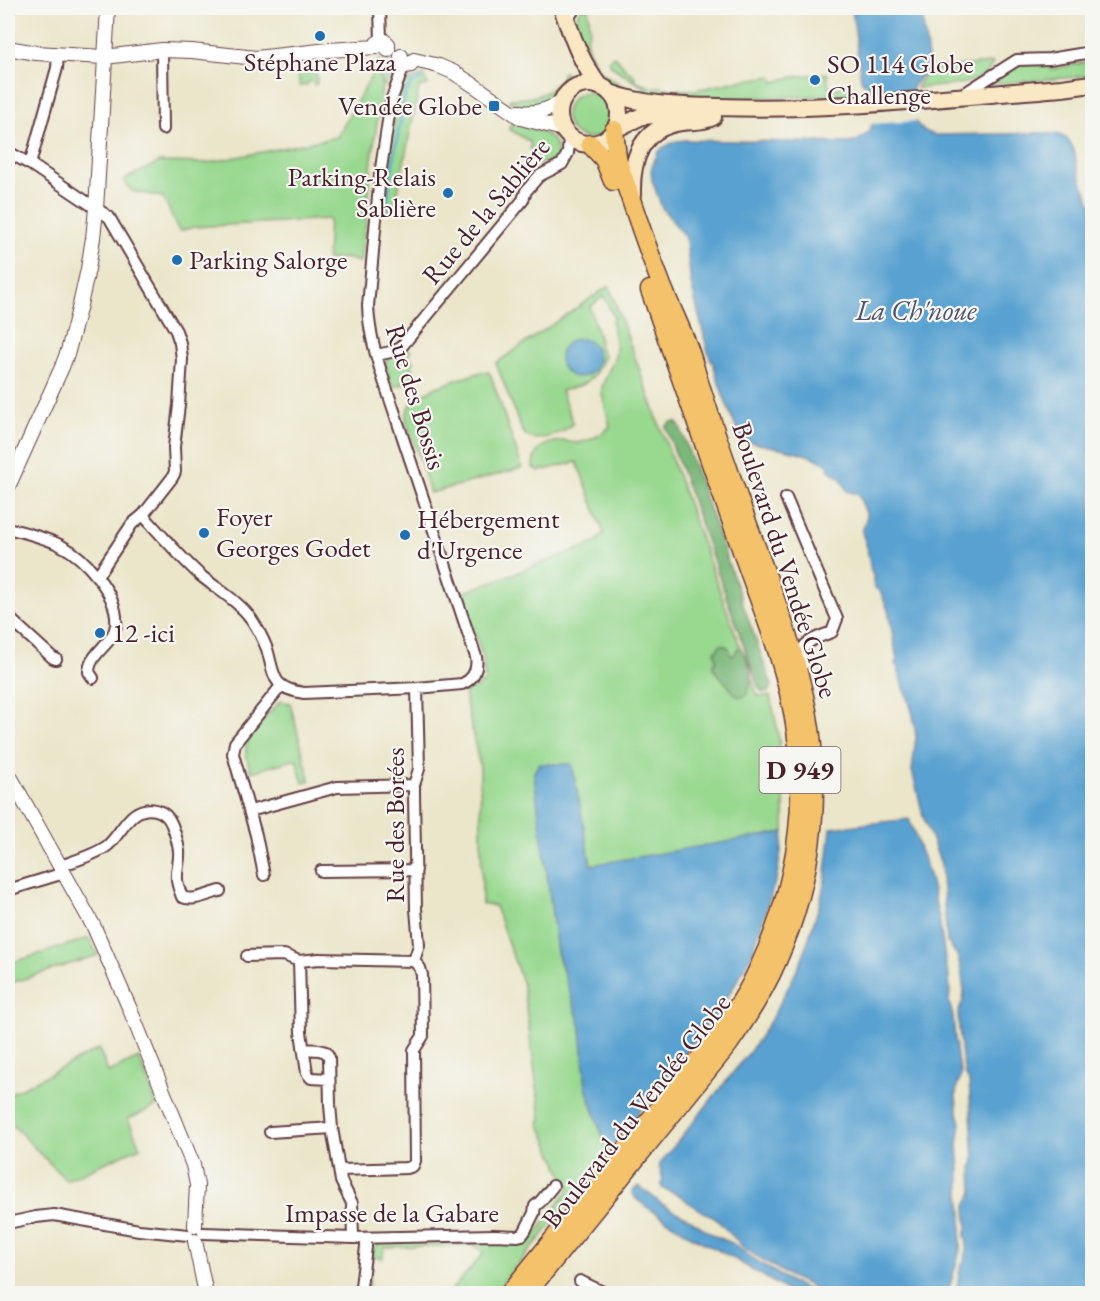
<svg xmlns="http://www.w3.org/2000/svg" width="1100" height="1301" viewBox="0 0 1100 1301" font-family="'EB Garamond',serif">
<rect width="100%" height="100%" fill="#f6f6f2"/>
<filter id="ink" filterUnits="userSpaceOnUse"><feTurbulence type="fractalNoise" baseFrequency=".0167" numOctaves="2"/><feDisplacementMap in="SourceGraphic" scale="12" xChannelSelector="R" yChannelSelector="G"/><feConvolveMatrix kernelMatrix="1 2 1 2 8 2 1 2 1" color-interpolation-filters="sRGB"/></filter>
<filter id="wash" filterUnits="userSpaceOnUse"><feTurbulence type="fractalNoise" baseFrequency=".008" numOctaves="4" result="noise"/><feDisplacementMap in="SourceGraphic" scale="24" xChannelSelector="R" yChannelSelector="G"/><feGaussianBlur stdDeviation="1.35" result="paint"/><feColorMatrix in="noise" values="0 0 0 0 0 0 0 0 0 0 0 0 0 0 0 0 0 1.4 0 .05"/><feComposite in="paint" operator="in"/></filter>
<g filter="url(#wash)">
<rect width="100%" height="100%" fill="#ebe6ca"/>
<path fill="#98d88f" stroke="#717c5d" stroke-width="1.5" d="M581,8H588L590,30L586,40L589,51L600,72L632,92C619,90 608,85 599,74C595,70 592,63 590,57C583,42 570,24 581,8Z
M615,56L627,70L635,76V80L654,89L657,87L672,89L695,90L739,81L772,76L774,82L793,77L827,73L829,88L851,87L852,96L726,98L645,94V88L611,66L609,59Z
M378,59C393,63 396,59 391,77H389L386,86L383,85L378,68Z
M1092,61V75L1076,77L989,84L1018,64L1050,62L1051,69Z
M993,63C983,88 939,86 916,88L929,68Z
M376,68L382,86L371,167L367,215L360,262L345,258L327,260L329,219L194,227L179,231L163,197L132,191L123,180L160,162L207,163L337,137Z
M316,69L317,83L314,85L313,82L309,81L307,85L299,86L298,71L307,70V73L312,72L313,70Z
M563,72L567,74C557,109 542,111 509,102L510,99C531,99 556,94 563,72Z
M424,75L428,85L419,87L395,207L392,210L384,211L383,209L386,164L401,84L404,85L409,80Z
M566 115a23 23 0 1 1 46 0a23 23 0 1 1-46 0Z
M511,123C531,130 557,129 558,156L550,161L536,165L532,162L530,142L509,129Z
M609,286L758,696H770C782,741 785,786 784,832L591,866L572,764L534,772L557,952L581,1027L586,1087L608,1152L552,1224L494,1293H449L484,1253L474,1245L384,1247L383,1258L372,1257L368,1293L365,1294L370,1252L382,1242L508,1240L518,1242L529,1243L569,1189L539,1123L541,1118L523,985L495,906L482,904L480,767L464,693L485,682L483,658L462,593L595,543L604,533L577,462L539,471L533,468C533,449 544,443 561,441C566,440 571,443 576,443C587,442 603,435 610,426L602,394V387L615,356L616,350L612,321L614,318L604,296L590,307L600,342L599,345L604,356C593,383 587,384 561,391L573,423C565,432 539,444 527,436C525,435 521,429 521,428L496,363Z
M405,349H408L411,352L408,356L414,362L411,367L416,380L393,387L385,363L388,358L402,354Z
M482,372H488L491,376L522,468L430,493C424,475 420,457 413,440C411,433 406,425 406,418C407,390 461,379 482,372Z
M280,701L290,703L310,781L303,783L296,759L251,772C249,765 245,756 246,748C248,733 270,713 280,701Z
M89,938L98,955L8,984V964Z
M99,1049L108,1072L139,1058L157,1106L128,1119L140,1147L66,1180L8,1120V1095Z"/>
<path fill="#7ab87a" stroke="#626c52" stroke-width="1.5" d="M671,422H676L680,427L772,686L768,692H762L758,686L666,427Z
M720,645H724L729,648L730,654L733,656L735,654L737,649L740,648C747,656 752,671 751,681C750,686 747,690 747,695L742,697L737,696L713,668V664L716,661L715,652Z"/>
<path fill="#59a1d0" stroke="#52607e" stroke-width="1.5" d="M852,8H921L929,65L918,80L912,87C914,112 907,126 935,135L1042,133L1060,135L1069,140L1074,150L1077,167L1083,184L1092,205V1293H956L960,1269L965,1259L967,1242L965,1236L967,1228L966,1206L973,1192L972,1169L974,1160L969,1081L965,1074L962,1058L959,1028L958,1013L963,1000L964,992L961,969L957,955L947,942L941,864L923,816L918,794L912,771L916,737L913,715L907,695L902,684L898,668L895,664L897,659L888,610L880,591L875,588L873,583V575L871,572L867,547L862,532L866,520V513L858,494L847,491C844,486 843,480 838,476C835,473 831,472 828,469L829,466C803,448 772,449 742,440C731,416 719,388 713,362L710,358L708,352L691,284L686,241L683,234L662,208L652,180L651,170L657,154L662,148L676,141L686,140L850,143C877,136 874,116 875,93C872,86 864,86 861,79Z
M560 358a19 19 0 1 1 38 0a19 19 0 1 1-38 0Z
M539,764H572L591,865L784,832L777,876L751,957L724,1003L608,1152L586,1087L581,1027L557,952L537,799L534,772Z
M909,819L929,874L939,918L946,965L949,976L950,990L949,1002L953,1017L957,1058L960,1070L961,1075L957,1086L956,1095L957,1109L961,1123L958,1144L960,1174V1194L962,1213L960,1251L948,1293H826L791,1277L745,1249L716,1219L689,1203L681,1196L662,1188L661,1184L663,1180L659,1165L751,1050L769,1023L791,982L802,959L819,906L825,881L831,828Z
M639,1186L662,1204L688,1218L715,1236L732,1243L752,1258L791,1282L814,1293H791L733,1258L693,1237L648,1208L635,1198L632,1191Z"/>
<path fill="#ebe6ca" d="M915,91L918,121L870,124L872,94Z"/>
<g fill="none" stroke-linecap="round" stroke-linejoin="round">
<path stroke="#59a1d0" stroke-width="3" d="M387,210L389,185L405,94L412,83L422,79"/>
</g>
</g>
<g filter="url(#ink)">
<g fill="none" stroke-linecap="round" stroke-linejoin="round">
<defs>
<path id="minor" d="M380,8L381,40
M567,20L575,8
M162,50L163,129
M965,93L1017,60L1049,59L1092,52
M8,152L30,164L109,217L176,331L180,343L182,359L179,405L174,447L175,472L172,478L143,515L132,524L102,569L97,575
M30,164L57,68L58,54
M377,355L395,351L402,346L523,200L526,191L539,176L562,164L568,153L569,137
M786,498L837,619L832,632C822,636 802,641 801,654C801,657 803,661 804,664
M143,515C161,535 180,557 200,575C218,590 239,601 252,620C258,629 263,639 267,649C275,676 271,688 304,693L417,688L462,684C474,679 478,669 476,657C451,580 424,503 399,426C387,388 369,345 368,306L380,175L391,101L404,65
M8,528C25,533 44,537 60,545C85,557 119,595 116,625C114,641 97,649 91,663C90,664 89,671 89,672L93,678
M8,617L53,658L56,659
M250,811L337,787L414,785
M60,866C74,861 95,855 107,846C122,834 130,804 156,810C163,812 169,817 172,825C175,833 178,843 179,851C180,861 176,870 177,879C177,885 180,891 182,897C193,902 208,894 220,891
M321,871L416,870
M264,875L256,835L233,754L235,743L281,686
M8,890L64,873
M247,956L284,955L299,961
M414,961L419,945L416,909L414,794V785L419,769L417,688
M303,1049L319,1050L326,1052L329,1057L330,1105L332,1128L341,1181L352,1203L353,1238
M329,1079L311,1078L307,1073L301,1032L299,961L319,959L414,961L420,968L422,975L423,1036L414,1050L415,1161L413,1166L407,1168L340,1170
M270,1132L332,1128
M8,1223L36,1217L54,1215L139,1230L188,1235
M203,1233L353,1238L494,1235L518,1236L522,1235L525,1231L534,1213L535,1206L540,1202L553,1186
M580,1281L607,1294
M360,1294L366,1247V1238"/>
<path id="tertiary" d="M376,47L377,43L383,40L388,44V50
M8,48L36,53L86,56L105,57L162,50L192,51L256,58L329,50L376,47
M401,56V62L405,66L411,65L414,60
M414,60L439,66L453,72L475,86L521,118L563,129
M518,112C535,114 548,111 561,102
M8,487L62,367L68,351L80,305L88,269L93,238L96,209L108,8
M8,773L94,927L129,1007L193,1165L197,1185L195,1226
M195,1241L206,1294"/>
<path id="secondary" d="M562,8C573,38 579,59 599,86
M559 114a30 30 0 1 1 60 0a30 30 0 1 1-60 0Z
M610,93C645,106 682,106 719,107C834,111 948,97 1062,88L1092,84
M615,129L642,116L655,115L677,116
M632,195C631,159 641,128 681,122C694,120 700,123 713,117"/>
<path id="primary" d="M590,144L604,159L613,181
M509,1294L717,1037C729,1020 741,1003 751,984C798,892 813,795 789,693C778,645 758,598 742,551C712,464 681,377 650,290
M526,1294L728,1045C747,1018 764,991 777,961C814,879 824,783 804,696C789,629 761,563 738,497C726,462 713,427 702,391C696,375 693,358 686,342C678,321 667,300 659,278C645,242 633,205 620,168L617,157L614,130"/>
</defs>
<use href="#minor" stroke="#623d43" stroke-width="14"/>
<use href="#tertiary" stroke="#623d43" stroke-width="16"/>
<use href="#secondary" stroke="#623d43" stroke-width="20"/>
<use href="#primary" stroke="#623d43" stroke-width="21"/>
<use href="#minor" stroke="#fff" stroke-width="10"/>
<use href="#tertiary" stroke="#fff" stroke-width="14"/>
<use href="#secondary" stroke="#fae7c3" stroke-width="16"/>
<use href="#primary" stroke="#f3c26a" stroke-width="18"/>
<defs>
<path id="rail" d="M8,12L9,8"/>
</defs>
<use href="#rail" stroke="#4a1f2b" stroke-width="5"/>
<use href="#rail" stroke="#f6f6f2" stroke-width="3" stroke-dasharray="9" stroke-linecap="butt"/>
</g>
</g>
<g fill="#1f6fb2" stroke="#f6f6f2" stroke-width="2">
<circle cx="320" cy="36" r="6"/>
<circle cx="815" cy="80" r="6"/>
<rect x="488" y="100" width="12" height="12" rx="3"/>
<circle cx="448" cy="193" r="6"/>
<circle cx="177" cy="260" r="6"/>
<circle cx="204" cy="533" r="6"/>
<circle cx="405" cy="535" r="6"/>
<circle cx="100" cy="633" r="6"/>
</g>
<g text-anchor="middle" stroke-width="4.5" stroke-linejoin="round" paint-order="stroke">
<rect fill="#f6f6f2" stroke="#7e6067" stroke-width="1.5" x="759.5" y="747" width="81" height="46" rx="4.5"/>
<g font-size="26" font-weight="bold" fill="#4a1f2b">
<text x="800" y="779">D 949</text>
</g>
<g font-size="27" fill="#4a1f2b" stroke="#f6f6f2" text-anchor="start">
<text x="320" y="71" text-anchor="middle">Stéphane Plaza</text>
<text x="827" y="73">SO 114 Globe<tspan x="827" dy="31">Challenge</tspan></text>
<text x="482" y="115" text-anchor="end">Vendée Globe</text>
<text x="436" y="186" text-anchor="end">Parking-Relais<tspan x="436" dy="31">Sablière</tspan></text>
<text x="189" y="269">Parking Salorge</text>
<text x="216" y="526">Foyer<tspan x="216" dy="31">Georges Godet</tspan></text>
<text x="417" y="528">Hébergement<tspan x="417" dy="31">d'Urgence</tspan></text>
<text x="112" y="642">12 -ici</text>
</g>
<g font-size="27" fill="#4a1f2b" stroke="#f6f6f2">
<text transform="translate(486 211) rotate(-50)" y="9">Rue de la Sablière</text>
<text transform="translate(416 397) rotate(73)" y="9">Rue des Bossis</text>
<text transform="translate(785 560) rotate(72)" y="9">Boulevard du Vendée Globe</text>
<text transform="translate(395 825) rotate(-90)" y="9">Rue des Borées</text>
<text transform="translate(636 1111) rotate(-52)" y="9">Boulevard du Vendée Globe</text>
<text x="392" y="1222">Impasse de la Gabare</text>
</g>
<g font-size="28" font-style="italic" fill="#50536d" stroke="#f6f6f2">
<text x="916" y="320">La Ch'noue</text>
</g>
</g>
<rect width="1100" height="1301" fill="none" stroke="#f6f6f2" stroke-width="30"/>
</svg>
